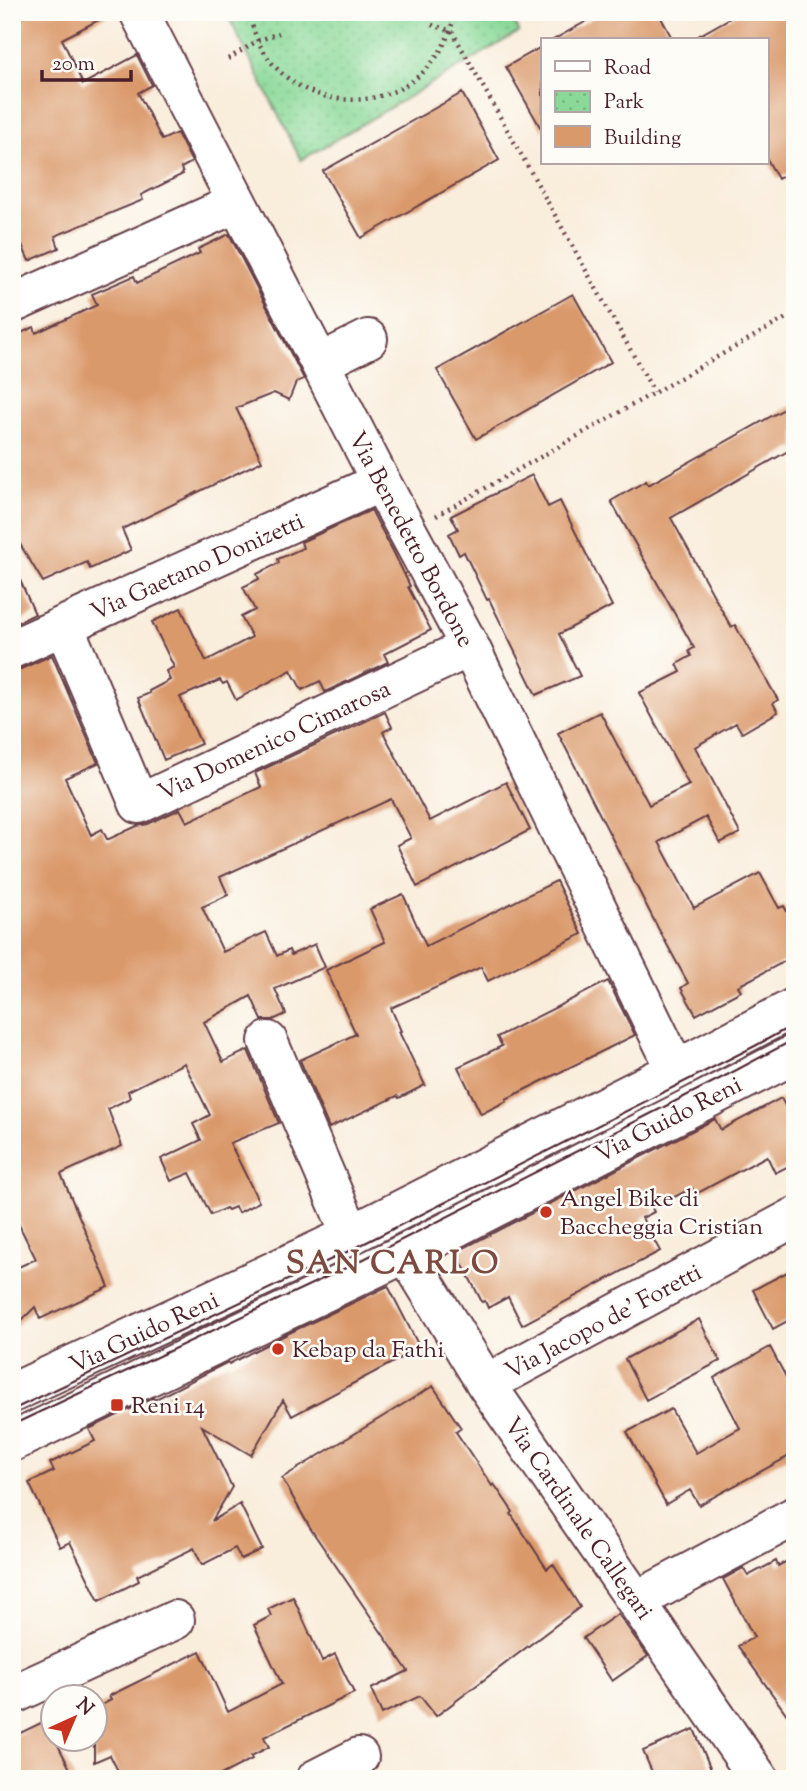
<svg xmlns="http://www.w3.org/2000/svg" width="807" height="1791" viewBox="0 0 807 1791" font-family="'Sorts Mill Goudy',serif">
<defs>
<pattern id="park-dots" width="8" height="8" patternUnits="userSpaceOnUse" patternTransform="scale(1.75)"><rect width="8" height="8" fill="#8ad999"/><path d="M2 2h.1M6 6h.1" fill="none" stroke="#79ba84" stroke-width="1.8" stroke-linecap="round"/></pattern>
</defs>
<rect width="100%" height="100%" fill="#fdfcf7"/>
<filter id="ink" filterUnits="userSpaceOnUse"><feTurbulence type="fractalNoise" baseFrequency=".0143" numOctaves="2"/><feDisplacementMap in="SourceGraphic" scale="14" xChannelSelector="R" yChannelSelector="G"/><feConvolveMatrix kernelMatrix="1 2 1 2 8 2 1 2 1" color-interpolation-filters="sRGB"/></filter>
<filter id="wash" filterUnits="userSpaceOnUse"><feTurbulence type="fractalNoise" baseFrequency=".00686" numOctaves="4" result="noise"/><feDisplacementMap in="SourceGraphic" scale="28" xChannelSelector="R" yChannelSelector="G"/><feGaussianBlur stdDeviation="1.57" result="paint"/><feColorMatrix in="noise" values="0 0 0 0 0 0 0 0 0 0 0 0 0 0 0 0 0 1.4 0 .05"/><feComposite in="paint" operator="in"/></filter>
<g filter="url(#wash)">
<rect width="100%" height="100%" fill="#f9eddc"/>
<path fill="url(#park-dots)" stroke="#6a7c62" stroke-width="2" d="M226,12H508L519,32L301,160Z"/>
<g id="blocks">
<path fill="#da996a" d="M12,12H114L62,39L83,84L137,55L152,85L138,93L162,140L177,133L192,162L181,168L183,174L141,195L143,200L55,236L59,248L29,261L22,245L12,248Z
M603,12H658L673,40H553Z
M741,12H795V170L778,179L767,159V40H691Z
M543,46V132L506,67Z
M462,93L499,160L361,238L323,171Z
M229,234L304,379L296,382L289,400L274,393L236,408L262,461L122,529L131,550L90,569L87,562L43,582L12,531V337L34,327L36,333L97,305L92,294L134,276L137,283L200,253L198,249Z
M573,294L611,362L476,439L437,370Z
M795,403V447L671,518L731,627L735,625L778,700L773,703L778,712L742,733L736,723L695,747L740,833L720,843L706,817L659,842L694,908L760,873L779,908L784,906L795,926V956L738,986L741,991L696,1015L681,988L688,983L658,928L558,733L600,712L649,805L689,785L639,693L681,672L677,664L691,656L689,651L694,648L611,501L646,481L648,485Z
M532,475L548,507L560,501L612,606L559,634L580,676L536,695L489,599L487,600L464,552L459,555L449,534L458,529L451,516Z
M371,510L394,553L410,586L408,587L431,630L384,654L388,662L325,692L320,681L302,690L291,670L236,700L227,682L223,684L220,680L180,697L201,744L164,760L138,698L150,693L149,691L170,680L166,671L174,667L152,622L181,608L206,661L252,637L241,617L255,610L243,587L259,579L257,574L279,563L278,559L303,548L301,542Z
M12,562L35,614L12,625Z
M52,655L98,763L65,778L91,835L102,829L107,839H109L137,826L148,824L180,809L187,822L261,787L255,773L385,712L392,727L383,732L430,821L506,782L530,830L417,887L397,845L411,838L391,799L220,877L228,895L202,907L223,952L266,932L277,956L289,950L291,955L315,944L325,967L275,989L286,1014L273,1020H262L251,996L204,1022L223,1062L248,1050L279,1123L230,1143L259,1202L238,1213L235,1207L228,1210L226,1208L211,1215L190,1173L171,1181L161,1159L201,1140L193,1124L210,1115L184,1063L128,1091L130,1098L108,1109L122,1146L61,1174L109,1287L40,1319L35,1307L12,1330V1270L36,1259L12,1211V670L21,669Z
M556,881L582,934L488,981L481,967L391,1008L401,1031L399,1032L425,1085L399,1098L397,1096L329,1128L300,1060L356,1034L326,970L385,942L370,909L403,894L426,946Z
M608,981L635,1035L506,1099L507,1101L481,1114L458,1067L502,1046L497,1037Z
M781,1098L795,1124V1163L775,1173L767,1156L696,1194L692,1188L652,1208L654,1212L642,1218L660,1251L522,1325L508,1297L488,1308L485,1301L482,1302L456,1252L715,1119L721,1130Z
M795,1268V1317L773,1329L753,1290Z
M388,1286L420,1348L292,1416L283,1400L251,1455L202,1426L232,1487L212,1521L240,1504L262,1549L241,1559L235,1548L202,1565L194,1548L137,1576L139,1581L99,1601L70,1542L60,1547L29,1483L54,1471L50,1463L95,1441L89,1429L153,1398L154,1400L228,1362L229,1364L287,1334Z
M699,1319L720,1361L646,1400L625,1359Z
M770,1347L795,1394V1453L699,1505L690,1490L666,1504L627,1432L671,1409L696,1453L740,1428L714,1378Z
M433,1386L461,1428L456,1432L492,1486L494,1484L513,1512L511,1514L547,1569L553,1564L580,1607L436,1716L420,1696L382,1714L371,1689L408,1671L310,1528L282,1478Z
M795,1557V1726L738,1646L754,1637L723,1579L743,1568L748,1576L776,1561L778,1566Z
M293,1597L322,1661L335,1654L354,1693L264,1737L269,1747L251,1756L252,1759L213,1779H122L110,1755L94,1762V1709L111,1700L109,1696L200,1651L228,1712L282,1684L254,1625L271,1616L268,1609Z
M618,1614L648,1656L612,1681L583,1638Z
M47,1720L52,1732V1739H55L75,1779H12V1737Z
M694,1729L715,1779H655L643,1751Z"/>
</g>
</g>
<g filter="url(#ink)">
<use href="#blocks" fill-opacity="0" stroke="#643e46" stroke-width="2"/>
<g fill="none" stroke-linecap="round" stroke-linejoin="round">
<defs>
<path id="minor" d="M139,12L381,482L470,647L676,1070
M12,304L237,203
M320,363L368,339
M64,626L139,804L470,647
M12,649L381,482
M268,1041L351,1235
M406,1253L486,1384L759,1779
M486,1384L795,1217
M12,1393L351,1235L676,1070L795,1007
M12,1442L406,1253L795,1054
M636,1601L795,1516
M12,1695L175,1620
M316,1779L359,1757"/>
</defs>
<use href="#minor" stroke="#643e46" stroke-width="42"/>
<path stroke="#643e46" stroke-width="4.5" stroke-dasharray="2 5" stroke-linecap="butt" d="M249,12C270,128 432,130 455,12
M432,25L452,31L654,392
M228,59L257,41L279,33
M436,516L795,313"/>
<use href="#minor" stroke="#fff" stroke-width="38"/>
<path stroke="#4a1f2b" stroke-width="2" d="M12,1410L351,1250L755,1046L795,1024
M12,1425L352,1265L729,1074L795,1039"/>
</g>
</g>
<g fill="#c8321e" stroke="#fdfcf7" stroke-width="2.5">
<circle cx="546" cy="1212" r="7"/>
<circle cx="278" cy="1349" r="7"/>
<rect x="110" y="1398" width="14" height="14" rx="3.5"/>
</g>
<g text-anchor="middle" stroke-width="5" stroke-linejoin="round" paint-order="stroke">
<g font-size="24" fill="#4a1f2b" stroke="#fdfcf7">
<text transform="translate(412 539) rotate(62)" y="8">Via Benedetto Bordone</text>
<text transform="translate(197 566) rotate(-24)" y="8">Via Gaetano Donizetti</text>
<text transform="translate(274 740) rotate(-25)" y="8">Via Domenico Cimarosa</text>
<text transform="translate(668 1119) rotate(-27)" y="8">Via Guido Reni</text>
<text transform="translate(603 1321) rotate(-28)" y="8">Via Jacopo de' Foretti</text>
<text transform="translate(144 1332) rotate(-25)" y="8">Via Guido Reni</text>
<text transform="translate(579 1518) rotate(55)" y="8">Via Cardinale Callegari</text>
</g>
<g font-size="24" fill="#4a1f2b" stroke="#fdfcf7" text-anchor="start">
<text x="560" y="1206">Angel Bike di<tspan x="560" dy="28">Baccheggia Cristian</tspan></text>
<text x="292" y="1357">Kebap da Fathi</text>
<text x="131" y="1413">Reni 14</text>
</g>
<g font-size="32" font-weight="bold" letter-spacing="2" fill="#7c4a41" stroke="#fdfcf7">
<text x="393" y="1273">SAN CARLO</text>
</g>
</g>
<rect width="807" height="1791" fill="none" stroke="#fdfcf7" stroke-width="42"/>
<rect x="541" y="38" width="228" height="126" fill="#fdfcf7" stroke="#b5a4a5" stroke-width="2"/>
<rect x="555" y="61" width="35" height="10" fill="#ffffff" stroke="#b5a4a5" stroke-width="2"/>
<text x="604" y="74" font-size="21" fill="#4a1f2b">Road</text>
<rect x="555" y="91" width="35" height="21" fill="url(#park-dots)" stroke="#b5a4a5" stroke-width="2"/>
<text x="604" y="108" font-size="21" fill="#4a1f2b">Park</text>
<rect x="555" y="126" width="35" height="21" fill="#da996a" stroke="#b5a4a5" stroke-width="2"/>
<text x="604" y="144" font-size="21" fill="#4a1f2b">Building</text>
<g transform="translate(74 1718) rotate(44)"><circle r="33" fill="#fdfcf7" stroke="#b5a4a5" stroke-width="2"/>
<path d="M0-5L12 26L0 18L-12 26Z" fill="#c8321e"/>
<text y="-10" font-size="19" font-weight="bold" text-anchor="middle" fill="#4a1f2b">N</text>
</g>
<path d="M42 70v10h89v-10" fill="none" stroke="#4a1f2b" stroke-width="3.5"/>
<text x="52" y="70" font-size="21" fill="#4a1f2b" stroke="#fdfcf7" stroke-width="5" paint-order="stroke">20 m</text>
</svg>
